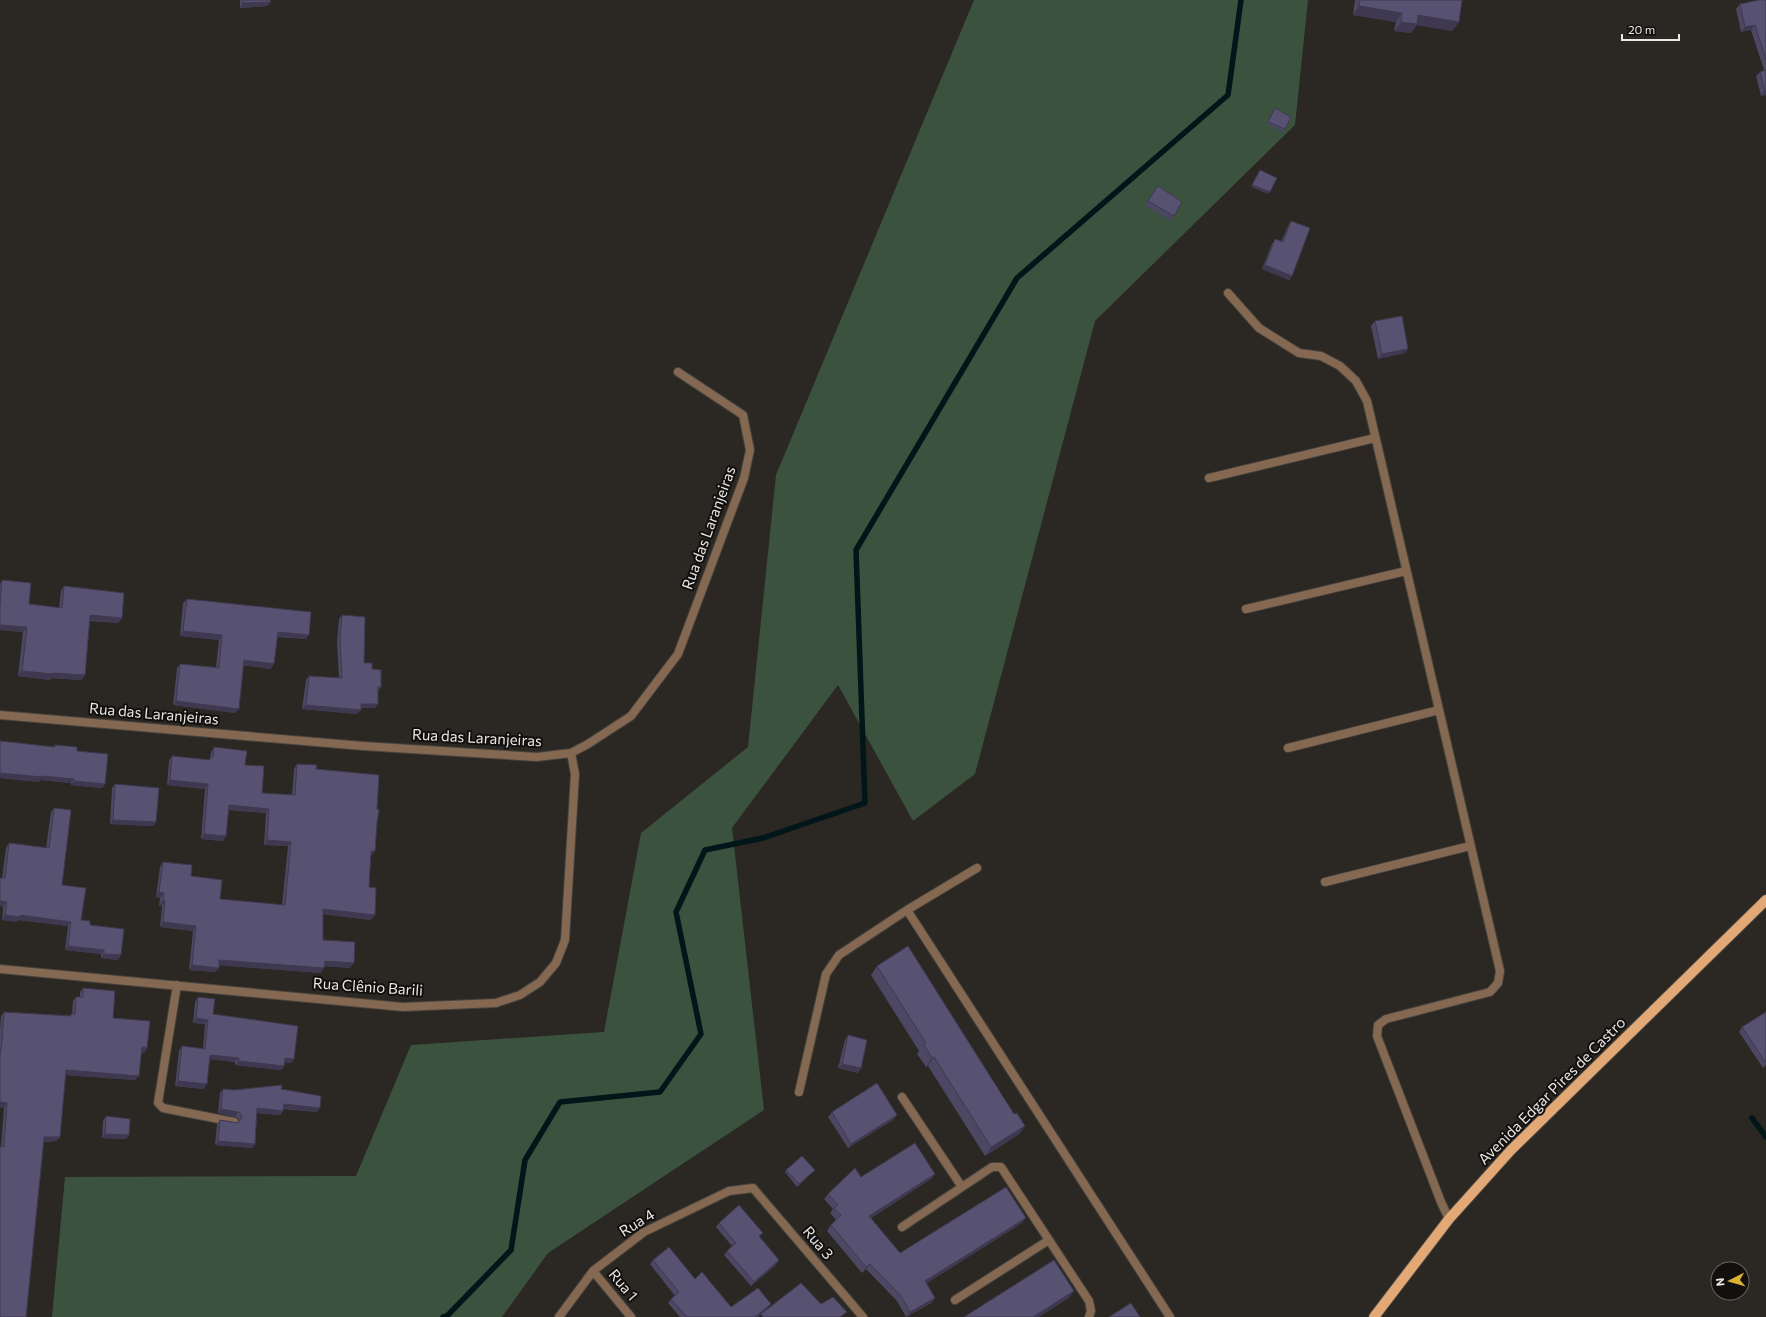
<svg xmlns="http://www.w3.org/2000/svg" width="1766" height="1317" viewBox="0 0 1766 1317" font-family="Commissioner,sans-serif">
<rect width="100%" height="100%" fill="#2b2722"/>
<path fill="#3b523e" d="M974,0H1308L1295,125L1095,321L975,774L913,821L838,685L732,828L764,1110L548,1253L502,1317H52L65,1177L356,1176L411,1045L604,1032L641,833L748,747L776,475Z"/>
<g fill="none" stroke-linecap="round" stroke-linejoin="round">
<path stroke="#001618" stroke-width="5.5" d="M1752,1118L1766,1137
M443,1317L447,1316L511,1250L525,1160L560,1102L660,1092L701,1034L676,912L705,850L763,838L865,803L856,550L1017,278L1228,95L1241,0"/>
<defs>
<path id="street" d="M1228,293L1259,328L1299,353L1321,356L1340,366L1356,381L1367,401L1500,971L1498,983L1490,992L1386,1019L1378,1025L1377,1036L1441,1202L1449,1219
M1209,478L1375,438
M1246,609L1406,571
M0,715L363,746L537,757L571,753L588,744L631,716L678,654L744,478L750,450L743,415L678,372
M1288,748L1439,710
M1325,882L1470,846
M907,910L1170,1317
M0,969L403,1007L496,1003L520,995L540,982L556,963L565,940L575,774L571,753
M177,985L158,1103L163,1108L234,1122
M799,1092L826,974L839,955L907,910L977,868
M902,1097L962,1187L992,1167H1001L1089,1301L1091,1311L1089,1317
M902,1227L962,1187
M593,1271L631,1317
M955,1300L1049,1240
M559,1317L593,1271L644,1232L729,1191L753,1188L863,1317"/>
<path id="primary" d="M1374,1317L1449,1219L1511,1150L1766,900"/>
</defs>
<use href="#street" stroke="#46423d" stroke-width="10"/>
<use href="#primary" stroke="#46423d" stroke-width="12"/>
<use href="#street" stroke="#846851" stroke-width="8"/>
<use href="#primary" stroke="#e2a876" stroke-width="10"/>
</g>
<path fill="#4c4762" d="M240,0H270L267,6L240,8Z
M1355,0H1462L1459,22L1452,31L1417,25L1411,33L1394,31L1396,22L1353,15Z
M1766,0V95L1761,96L1756,76L1760,72L1764,70L1751,30L1741,32L1736,9L1740,4Z
M1275,108L1285,129L1283,132L1267,124Z
M1158,186L1174,216L1170,220L1145,206Z
M1291,221L1292,276L1289,280L1262,269L1272,244L1275,239L1281,242L1288,226Z
M1375,321L1408,349L1405,353L1378,359L1371,326Z
M2,580L29,604L59,608L61,591L64,586L122,618L118,623L90,621L85,675L81,680L51,678L50,680L18,676L23,632L0,630V584Z
M187,599L306,639L277,637L271,669L243,665L235,713L173,705L177,668L180,664L216,667L219,640L180,636L183,603Z
M342,615L364,663L372,669L381,687L378,691V704L375,708H361L357,714L302,709L306,680L309,676L339,678L337,642L339,619Z
M0,741L54,747L55,745L77,751L105,784L102,788L71,785V783L40,780L39,782L0,778Z
M214,747L245,765L262,793L292,795L294,769L297,764L316,769L377,809L375,851L371,856L369,887L371,920L323,914V940L350,968L324,966L321,973L219,965L215,972L189,970L193,931L160,927L162,906H159L160,898L156,897L160,867L163,862L191,876L220,899L282,905L288,846L264,845L266,813L229,810L223,841L201,839L205,789L167,785L169,761L172,756L209,760L210,757L211,752Z
M115,784L156,822L153,826L110,824L112,788Z
M54,808L62,885L81,920L90,925L118,960L101,958V954L65,950L68,926L18,920L17,922L2,920L3,907L2,878L6,848L9,843L46,848L51,812Z
M877,966L1025,1126L1019,1134L985,1156L928,1066L926,1067L917,1054L919,1051L871,975Z
M83,988L113,1018L147,1048L144,1053L141,1052L135,1080L65,1075L60,1137L56,1141L44,1142L26,1317L1,1146L4,1108L0,1107V1030L1,1016L4,1012L70,1016L71,1014H72L73,1001L76,997H80V992Z
M198,997L213,1014L294,1059L291,1063L284,1062V1066L281,1070L235,1065V1062L210,1059L204,1089L175,1086L179,1051L182,1046L203,1049L205,1024L193,1023L195,1002Z
M1766,1012V1065L1763,1068L1739,1032L1742,1027Z
M848,1035L861,1068L858,1073L838,1068L845,1040Z
M223,1089L234,1090L281,1089L317,1112L283,1109V1111L280,1115L257,1113L255,1144L252,1148L215,1145L217,1124L220,1120L238,1123L239,1122L238,1118L235,1117L218,1113L220,1093Z
M832,1112L897,1115L893,1120L848,1148L828,1117Z
M106,1116L129,1135L126,1139L102,1138L103,1121Z
M786,1170H815L813,1172L797,1187L785,1172Z
M935,1174L931,1179L871,1218L900,1253L1022,1223L927,1283L935,1298L931,1303L906,1317L897,1301L866,1269L862,1273L827,1231L831,1225L836,1220L830,1213L833,1209L824,1199L828,1194L861,1177Z
M719,1223L760,1238L779,1260L776,1265L751,1286L724,1255L727,1251L732,1246L716,1227Z
M653,1260L695,1279L731,1307L768,1308L758,1317H680L668,1303L671,1299L675,1296L650,1264Z"/>
<path fill="#3e3950" d="M271,2L267,6L240,8L243,3Z
M1359,6L1402,13L1396,22L1353,15Z
M1418,15L1459,22L1452,31L1417,25L1411,33L1394,31L1401,22Z
M1755,25L1751,30L1741,32L1745,27Z
M1765,91H1766V95L1761,96Z
M1252,185L1270,192L1268,194L1251,187Z
M1265,265L1292,276L1289,280L1262,269Z
M1408,349L1405,353L1378,359L1382,354Z
M90,615L122,618L118,623L87,620Z
M0,625L27,627L23,632L0,630Z
M183,631L222,635L219,640L180,636Z
M278,632L309,635L306,639L275,636Z
M244,660L274,664L271,669L240,665Z
M22,671L53,673L85,675L81,680L51,678L50,680L18,676Z
M378,687H381L378,691Z
M176,701L239,709L235,713L173,705Z
M361,704H378L375,708H358Z
M306,705L361,710L357,714L302,709Z
M0,773L42,776L74,779L71,783L40,780L39,782L0,778Z
M170,780L208,784L205,789L167,785Z
M74,781L105,784L102,788L71,785Z
M229,805L269,809L266,813L226,809Z
M113,820L156,822L153,826L110,824Z
M204,834L226,836L223,841L201,839Z
M267,840L291,842L288,846L264,845Z
M371,851H375L371,856Z
M159,892L164,893L160,898L156,897Z
M0,901L7,902L3,907L0,906Z
M163,901H165L162,906H159Z
M323,909L375,915L371,920L320,914Z
M5,915H20L71,922L68,926L18,920L17,922L2,920Z
M163,922L196,926L193,931L160,927Z
M68,946L104,950L101,954L65,950Z
M104,954L121,955L118,960L101,958Z
M219,960L324,968L321,973L216,965Z
M325,961L354,963L350,968L321,966Z
M192,965L219,968L215,972L189,970Z
M196,1018L208,1020L205,1024L193,1023Z
M142,1047L147,1048L144,1053L138,1052Z
M210,1055L239,1058L235,1062L207,1059Z
M934,1057L928,1066L926,1067L932,1058Z
M285,1058L294,1059L291,1063L282,1062Z
M239,1061L284,1066L281,1070L235,1065Z
M842,1064L861,1068L858,1073L838,1068Z
M66,1070L139,1076L135,1080L62,1075Z
M178,1081L207,1084L204,1089L175,1086Z
M0,1102L7,1103L4,1108L0,1107Z
M284,1104L320,1108L317,1112L281,1108Z
M257,1108L283,1111L280,1115L254,1113Z
M221,1109L238,1112L235,1117L218,1113Z
M897,1115L893,1120L848,1148L851,1144Z
M1025,1126L1019,1134L985,1156L991,1147Z
M105,1134L129,1135L126,1139L102,1138Z
M44,1137H60L56,1141L41,1142Z
M218,1141L255,1144L252,1148L215,1145Z
M815,1170L813,1172L797,1187L799,1184Z
M935,1174L931,1179L865,1221L869,1216Z
M1026,1218L1022,1223L922,1286L925,1281Z
M779,1260L776,1265L751,1286L754,1282Z
M870,1264L866,1269L862,1273L866,1267Z
M1074,1291L1069,1298L1039,1317H1033Z
M935,1298L931,1303L906,1317L910,1312Z
M771,1304L768,1308L758,1317H755Z"/>
<path fill="#585272" stroke="#3e3950" d="M243,0H270L271,2L243,3Z
M1360,0H1462L1459,22L1418,15L1417,24L1401,22L1402,13L1359,6Z
M1759,0H1766V60L1755,25L1745,27L1740,4Z
M1766,70V91H1765L1760,72Z
M1275,108L1291,117L1285,129L1268,122Z
M1260,170L1277,178L1270,192L1252,185Z
M1158,186L1182,202L1174,216L1148,201Z
M1291,221L1310,228L1292,276L1265,265L1275,239L1283,242Z
M1402,316L1408,349L1382,354L1375,321Z
M2,580L31,583L29,604L62,608L64,586L124,593L122,618L90,615L85,675L53,673V674L22,671L27,627L0,625V605Z
M187,599L311,612L309,635L278,632L274,664L244,660L239,709L176,701L180,664L219,668L222,635L183,631Z
M342,615L365,617L364,663H372V669L381,670V687H378V704H361V710L306,705L309,676L342,678L340,637Z
M0,741L55,747V745L77,747V751L108,754L105,784L74,781V779L42,776V777L0,773Z
M214,747L247,751L245,765L264,766L262,793L295,795L297,764L317,765L316,769L379,775L377,809L379,810L377,823L375,851H371L369,887L376,888L375,915L323,909V940L355,942L354,963L325,961L324,968L219,960V968L192,965L196,926L163,922L165,901H163L164,893L159,892L163,862L192,865L191,876L222,880L220,899L285,905L291,842L267,840L269,809L229,805L226,836L204,834L208,784L170,780L172,756L210,760L211,756L213,757Z
M115,784L159,788L156,822L113,820Z
M54,808L71,810L62,885L86,888L81,920L90,921V925L124,929L121,955L104,954V950L68,946L71,922L20,915V917L5,915L7,902L0,901V878H5L9,843L49,848Z
M908,946L1014,1114L1017,1113L1025,1126L991,1147L934,1057L932,1058L924,1045L926,1043L877,966Z
M83,988L115,991L113,1018L150,1021L147,1048L142,1047L139,1076L66,1070L60,1137H44L26,1317H0V1146L4,1147L7,1103L0,1102V1055L2,1040L4,1012L71,1016V1014H75L76,997H83Z
M198,997L215,999L213,1014L298,1026L294,1059L285,1058L284,1066L239,1061V1058L210,1055L207,1084L178,1081L182,1046L205,1049L208,1020L196,1018Z
M1766,1012V1063L1742,1027Z
M848,1035L867,1040L861,1068L842,1064Z
M877,1083L897,1115L851,1144L832,1112Z
M282,1085L281,1089L321,1096L320,1108L284,1104L283,1111L257,1108L255,1144L218,1141L220,1120L238,1123L242,1118L241,1114L238,1112L221,1109L223,1089L234,1090Z
M106,1116L130,1119L129,1135L105,1134Z
M915,1143L935,1174L869,1216L900,1253L1006,1187L1026,1218L925,1281L935,1298L910,1312L901,1296L870,1264L866,1267L831,1225L841,1215L834,1208L838,1205L828,1194L855,1168L861,1177Z
M802,1156L815,1170L799,1184L786,1170Z
M739,1205L763,1233L759,1236L779,1260L754,1282L727,1251L736,1243L719,1223Z
M669,1247L695,1279L702,1272L731,1307L758,1288L771,1304L755,1317H687L671,1299L679,1292L653,1260Z
M1054,1260L1074,1291L1033,1317H964Z
M801,1283L821,1304L833,1297L847,1312L840,1317H763L761,1314Z
M1131,1303L1140,1317H1109Z"/>
<g text-anchor="middle" stroke-width="4" stroke-linejoin="round" paint-order="stroke">
<g font-size="15" fill="#e9e7e3" stroke="#12100e">
<text transform="translate(709 528) rotate(-70)" y="5">Rua das Laranjeiras</text>
<text transform="translate(154 714) rotate(5)" y="5">Rua das Laranjeiras</text>
<text transform="translate(477 738) rotate(3)" y="5">Rua das Laranjeiras</text>
<text transform="translate(368 987) rotate(4)" y="5">Rua Clênio Barili</text>
<text transform="translate(1552 1091) rotate(-45)" y="5">Avenida Edgar Pires de Castro</text>
<text transform="translate(637 1223) rotate(-32)" y="5">Rua 4</text>
<text transform="translate(818 1243) rotate(50)" y="5">Rua 3</text>
<text transform="translate(623 1285) rotate(50)" y="5">Rua 1</text>
</g>
</g>
<g transform="translate(1730 1281) rotate(264)"><circle r="19" fill="#12100e" stroke="#686663"/>
<path d="M0-3L7 15L0 10L-7 15Z" fill="#dcb233"/>
<text y="-6" font-size="11" font-weight="bold" text-anchor="middle" fill="#e9e7e3">N</text>
</g>
<path d="M1622 34v6h57v-6" fill="none" stroke="#e9e7e3" stroke-width="2"/>
<text x="1628" y="34" font-size="12" fill="#e9e7e3" stroke="#12100e" stroke-width="3" paint-order="stroke">20 m</text>
</svg>
